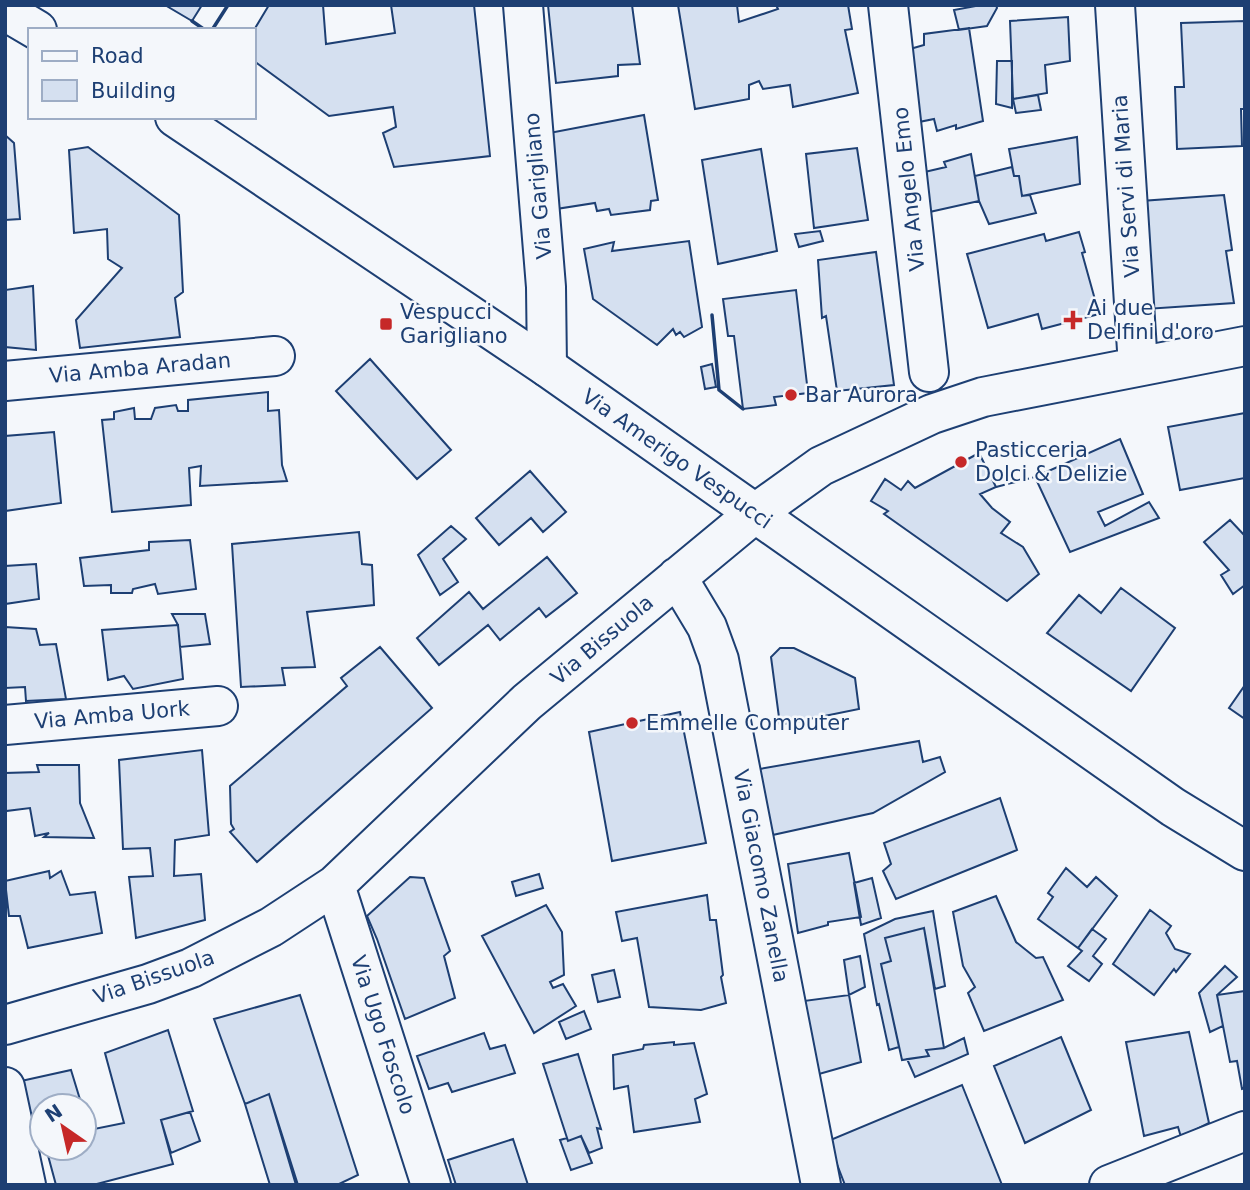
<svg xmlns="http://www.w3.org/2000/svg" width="1250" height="1190" viewBox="0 0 1250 1190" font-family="'DejaVu Sans',sans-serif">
<rect width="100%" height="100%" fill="#f4f7fb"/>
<path fill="#d5e0f0" stroke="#1d3f73" stroke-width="2" d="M165,5H202L192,21Z
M269,5H323L326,44L395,33L391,5H474L490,156L394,167L383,133L396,127L393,107L329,116L254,61V30Z
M548,5H632L640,64L618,65V76L556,83Z
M678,5H737L739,22L778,9L776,5H848L852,29L845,30L858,93L793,107L790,85L763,89L759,81L749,85V99L695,109Z
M981,5H996L997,8L987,26L959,30L954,10Z
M1068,17L1070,61L1045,65L1047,93L1013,99L1010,21Z
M1245,21V109H1241L1242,146L1177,149L1175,87H1184L1181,23Z
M969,28L983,121L956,129V125L937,131L934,119L919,122L910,49L924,45V34Z
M997,61H1012V108L996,104Z
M1038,95L1041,110L1016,113L1013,99Z
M644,115L658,200L651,201L650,210L611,215L609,209L597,211L595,203L556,209L544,134Z
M5,135L14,143L20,219L5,220Z
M1077,137L1080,184L1022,196L1019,176H1014L1009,149Z
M88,147L179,215L183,292L175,298L180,337L80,348L76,320L122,268L108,259L107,229L74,233L69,150Z
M857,148L868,220L814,228L806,154Z
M761,149L777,251L718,264L702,160Z
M971,154L979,201L925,213L916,174L946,167L944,162Z
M1012,167L1014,176H1019L1022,196L1030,195L1036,213L989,224L979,201L975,176Z
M1224,195L1232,250L1226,251L1234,303L1146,309L1141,201Z
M820,231L823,241L799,247L795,234Z
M1079,232L1085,252L1082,253L1099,314L1042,329L1038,314L988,328L967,254L1044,234L1046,241Z
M689,241L702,327L684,337L680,332L676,335L673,329L657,345L593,299L584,249L614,242L612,251Z
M876,252L894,385L837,391L826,316L822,318L818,260Z
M33,286L36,350L5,347V290Z
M796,290L808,393L774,397L776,405L743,409L734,336H728L723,299Z
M370,359L451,450L417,479L336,391Z
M712,364L716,387L705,389L701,367Z
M268,392V411L279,410L282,465L287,481L200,486L201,466L189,468L191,505L112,512L102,420L114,419V412L134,408L135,419H151L155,408L176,405L178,411H188V400Z
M1245,413V478L1180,490L1168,427Z
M54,432L61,503L5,511V436Z
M1120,439L1143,494L1098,512L1105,526L1149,502L1159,518L1070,552L1035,477Z
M979,453L996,487L980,494L992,508L1010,522L1001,533L1023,547L1039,574L1007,601L884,514L888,511L871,501L885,479L901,490L908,481L915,488Z
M530,471L566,512L543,532L531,518L499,545L476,518Z
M1230,520L1245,536V585L1233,594L1221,575L1229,570L1204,542Z
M451,526L466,539L443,559L458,582L440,595L418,555Z
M359,532L362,564L372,565L374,605L307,612L315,667L282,668L285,685L241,687L232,544Z
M190,540L196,589L158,594L155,584L133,589L132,593H111V585L84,586L80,558L149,550V542Z
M547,557L577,593L546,617L539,608L500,640L488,625L439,665L417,638L469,592L483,609Z
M36,564L39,599L5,604V566Z
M1121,588L1175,628L1131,691L1047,633L1079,595L1101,613Z
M172,614H205L210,644L180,647L178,625Z
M178,625L183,679L133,689L124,676L108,680L102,630Z
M5,627L36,629L40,645L56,644L66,699L26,701L25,687L5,688Z
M380,647L432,708L257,862L230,832L234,829L231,824L230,786L347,686L341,678Z
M780,648H794L855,678L859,709L780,725L771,657Z
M1245,685V719L1229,708Z
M680,712L706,843L612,861L589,732Z
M919,741L923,762L940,757L945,772L873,813L768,836L754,770Z
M202,750L209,835L175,840L174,876L201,874L205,920L136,938L129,877L153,876L150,848L123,849L119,760Z
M37,765H79L80,803L94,838L44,837L49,833L35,836L30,808L6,811L5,773L39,772Z
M1000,798L1017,850L896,899L883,871L891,864L884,843Z
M849,853L861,917L828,922V925L798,933L788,864Z
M1066,868L1087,887L1096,877L1117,896L1078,948L1038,919L1053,897L1048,893Z
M49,871L50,878L61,871L70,895L95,892L102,933L28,948L20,916H9L5,881Z
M539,874L543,888L516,896L512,882Z
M410,877L424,878L450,951L444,956L455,998L405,1019L377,939L367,916Z
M872,878L881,918L861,925L854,883Z
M707,895L710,920H716L723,975L721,977L726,1003L701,1010L649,1007L637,938L622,941L616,912Z
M996,896L1016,942L1036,958L1043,957L1063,1000L984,1031L968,993L975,987L963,966L953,912Z
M546,905L562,932L564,975L550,982L553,988L563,984L576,1006L534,1033L482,936Z
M1150,910L1171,926L1166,933L1175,949L1190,954L1176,972L1174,969L1154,995L1113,964Z
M933,911L945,986L935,989L924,928L885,938L891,961L881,964L899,1047L889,1050L879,1004L877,1005L864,934L895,919Z
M924,928L944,1048L926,1050L929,1056L902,1060L881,964L891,961L885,938Z
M1092,929L1106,939L1093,956L1102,964L1089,981L1068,966L1082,951L1078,948Z
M860,956L865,987L849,995L844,960Z
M1225,966L1237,977L1217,995L1223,1026L1210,1032L1199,993Z
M614,970L620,997L598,1002L592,975Z
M1245,991V1088L1242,1089L1237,1061L1230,1062L1217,995Z
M300,995L358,1175L337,1185H298L269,1094L245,1104L214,1019Z
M849,995L861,1062L812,1076L796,1002Z
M584,1011L591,1029L566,1039L559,1022Z
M168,1030L193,1111L161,1120L173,1164L93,1185H56L46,1148H84V1131L124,1123L105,1053Z
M1189,1032L1209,1123L1181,1137L1178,1127L1144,1136L1126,1042Z
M484,1033L490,1049L505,1045L515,1073L452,1092L448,1083L429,1089L417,1056Z
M1061,1037L1091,1110L1025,1143L994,1066Z
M964,1038L968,1054L915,1077L907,1059L929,1056L926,1050L944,1048Z
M674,1042V1045L694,1043L707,1094L695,1099L700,1122L634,1132L628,1086L614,1089L613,1055L643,1049L644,1045Z
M578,1054L601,1129L597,1128L602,1148L589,1153L581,1136L568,1141L543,1064Z
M71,1070L82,1106H42V1148L28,1147L12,1083Z
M962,1085L1002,1185H845L828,1141Z
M269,1094L296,1185H270L245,1104Z
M190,1112L200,1141L171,1153L161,1120Z
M581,1136L592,1163L571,1170L560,1140L567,1138L568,1141Z
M513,1139L528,1185H456L448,1160Z"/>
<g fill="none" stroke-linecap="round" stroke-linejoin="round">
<defs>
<path id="minor" d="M523,5L546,287L547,367
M888,5L929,372
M1115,5L1138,366
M5,381L275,356
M677,577L707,627L719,660L821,1185
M5,725L218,706
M335,885L431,1185
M5,1025L148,984L191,968L271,927L335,885L527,702L754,514L821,466L932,414L983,397L1245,346
M5,1087L26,1185
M1109,1185L1245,1131"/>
<path id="major" d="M5,11L37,30
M175,117L547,367L1173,807L1245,851"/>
</defs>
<use href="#minor" stroke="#1d3f73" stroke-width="42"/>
<use href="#major" stroke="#1d3f73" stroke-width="42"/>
<use href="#minor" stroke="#f4f7fb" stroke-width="38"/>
<use href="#major" stroke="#f4f7fb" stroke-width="38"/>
<path stroke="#1d3f73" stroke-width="2" stroke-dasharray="9 3.5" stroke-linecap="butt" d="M996,487L1035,477"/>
<path stroke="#1d3f73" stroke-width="3.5" d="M192,21L205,30
M212,30L228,5
M712,315L719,390L743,409"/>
</g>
<g fill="#c62828" stroke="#f4f7fb" stroke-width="2.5">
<path d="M1069.5 309.5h7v7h7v7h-7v7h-7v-7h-7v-7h7z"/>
<rect x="379" y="317" width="14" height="14" rx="3.5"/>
<circle cx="791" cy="395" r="7"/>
<circle cx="961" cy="462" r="7"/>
<circle cx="632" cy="723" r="7"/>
</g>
<g text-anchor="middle" stroke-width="5" stroke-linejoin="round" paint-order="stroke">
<g font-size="21" fill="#1d3f73" stroke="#f4f7fb">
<text transform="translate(538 186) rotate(-95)" y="7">Via Garigliano</text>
<text transform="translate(1126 186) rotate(-94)" y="7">Via Servi di Maria</text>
<text transform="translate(909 189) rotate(-96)" y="7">Via Angelo Emo</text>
<text transform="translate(140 368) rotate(-5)" y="7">Via Amba Aradan</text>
<text transform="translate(677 459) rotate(35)" y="7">Via Amerigo Vespucci</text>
<text transform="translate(602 640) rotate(-40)" y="7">Via Bissuola</text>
<text transform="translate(112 715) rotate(-5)" y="7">Via Amba Uork</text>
<text transform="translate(761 876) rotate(79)" y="7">Via Giacomo Zanella</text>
<text transform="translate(154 977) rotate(-19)" y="7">Via Bissuola</text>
<text transform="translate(383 1035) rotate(72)" y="7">Via Ugo Foscolo</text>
</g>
<g font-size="21" fill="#1d3f73" stroke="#f4f7fb" text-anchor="start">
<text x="1087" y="315">Ai due<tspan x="1087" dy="24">Delfini d'oro</tspan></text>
<text x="400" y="319">Vespucci<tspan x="400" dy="24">Garigliano</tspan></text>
<text x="805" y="402">Bar Aurora</text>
<text x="975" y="457">Pasticceria<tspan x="975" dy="24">Dolci &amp; Delizie</tspan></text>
<text x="646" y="730">Emmelle Computer</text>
</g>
</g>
<rect width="1250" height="1190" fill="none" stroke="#1d3f73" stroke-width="14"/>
<rect x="28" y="28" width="228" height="91" fill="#f4f7fb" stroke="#9eadc5" stroke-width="2"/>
<rect x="42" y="51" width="35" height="10" fill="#f4f7fb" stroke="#9eadc5" stroke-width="2"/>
<text x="91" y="63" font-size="21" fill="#1d3f73">Road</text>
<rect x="42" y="80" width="35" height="21" fill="#d5e0f0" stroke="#9eadc5" stroke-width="2"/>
<text x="91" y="98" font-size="21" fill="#1d3f73">Building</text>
<g transform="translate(63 1127) rotate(326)"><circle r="33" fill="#f4f7fb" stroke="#9eadc5" stroke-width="2"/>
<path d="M0-5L12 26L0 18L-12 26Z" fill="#c62828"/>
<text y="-10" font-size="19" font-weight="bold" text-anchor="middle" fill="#1d3f73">N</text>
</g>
</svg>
